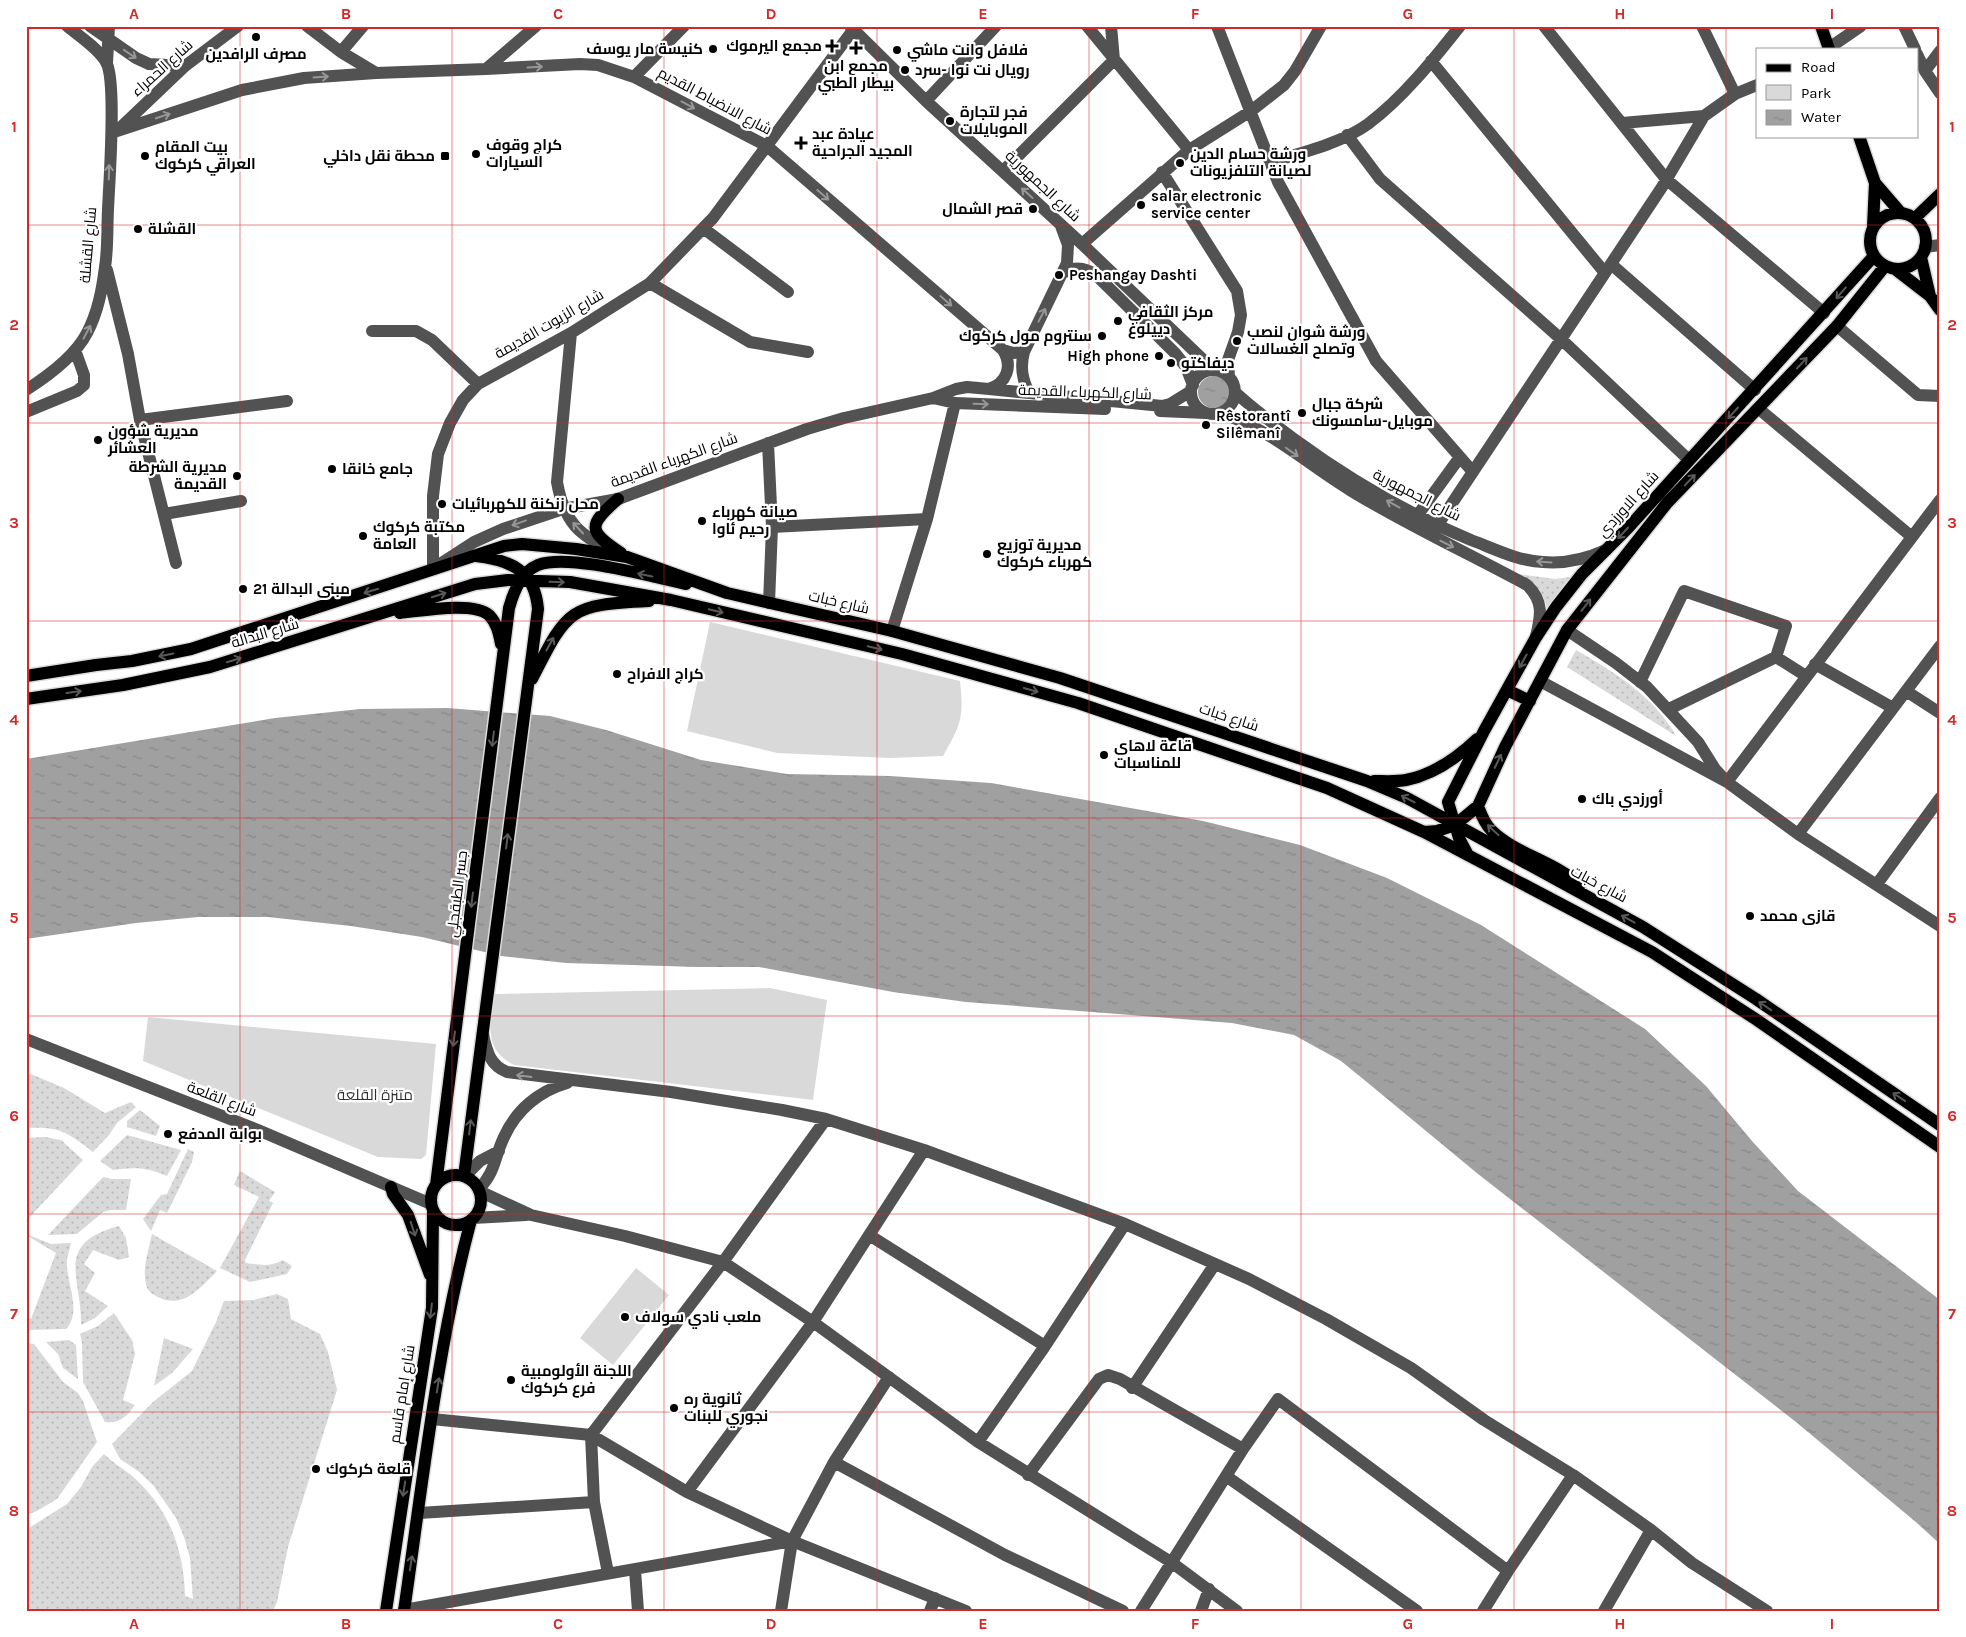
<svg xmlns="http://www.w3.org/2000/svg" width="1966" height="1637" viewBox="0 0 1966 1637" font-family="Karla,Cairo,sans-serif">
<defs>
<pattern id="grass-dots" width="8" height="8" patternUnits="userSpaceOnUse" patternTransform="scale(1.25)"><rect width="8" height="8" fill="#d9d9d9"/><path d="M2 2h.1M6 6h.1" fill="none" stroke="#b8b8b8" stroke-width="1.8" stroke-linecap="round"/></pattern>
<pattern id="water-ripples" width="26" height="14" patternUnits="userSpaceOnUse" patternTransform="scale(1.25)"><rect width="26" height="14" fill="#a0a0a0"/><path d="M2 4q2-2 4 0t4 0M15 11q2-2 4 0t4 0" fill="none" stroke="#888"/></pattern>
</defs>
<rect width="100%" height="100%" fill="#fff"/>
<path fill="url(#grass-dots)" d="M1511,573L1555,579L1578,576L1547,609C1543,587 1529,583 1511,573Z
M1576,650C1613,671 1655,697 1676,736L1567,667Z
M26,1072L64,1088L105,1113L131,1102L136,1107L117,1123L109,1135L93,1152C68,1132 59,1126 26,1128Z
M140,1110L160,1126L156,1136L127,1127V1121Z
M127,1135L181,1150L167,1176C146,1167 135,1167 113,1170L100,1161Z
M45,1137L61,1140L83,1160L26,1221V1138Z
M188,1149L194,1152L192,1162L167,1213L160,1210L151,1231L143,1219L161,1195L167,1194Z
M240,1171L275,1192L269,1201L273,1203L245,1260L246,1263C260,1265 271,1267 283,1260L292,1266L287,1274L250,1282L220,1268L259,1197L234,1185Z
M103,1177L112,1179H131L126,1210H111L103,1212L77,1234L48,1235Z
M119,1226L126,1238L129,1257L119,1260L93,1250L84,1264L95,1273L85,1291L108,1306L95,1318L81,1325C82,1276 53,1244 119,1226Z
M26,1234L51,1244L71,1243C70,1248 68,1254 67,1259C65,1281 83,1311 66,1329L26,1330V1319H31L56,1253L26,1235Z
M152,1234L217,1271C201,1287 183,1310 158,1297C152,1294 147,1291 146,1284C142,1268 149,1249 152,1234Z
M277,1294L288,1299L291,1319L320,1334L328,1352L337,1390L288,1547L277,1602L273,1611H26V1532L29,1528L67,1504L81,1487L92,1467L104,1454C112,1462 122,1468 131,1475C168,1507 184,1548 185,1596L193,1599L190,1558L184,1537L176,1518L153,1485L138,1471L120,1459L112,1444L153,1402L192,1371L216,1322L224,1301L253,1300Z
M114,1313L132,1340L135,1354L123,1400L135,1405C127,1416 120,1424 105,1422L83,1382L82,1343L80,1334L98,1326Z
M164,1338L193,1349L172,1373L154,1386Z
M69,1340L76,1345L78,1379L63,1368L58,1354L46,1342Z
M26,1343L34,1344L63,1382L78,1393L83,1401L97,1442L57,1499L37,1511L26,1515Z"/>
<path fill="#d9d9d9" d="M710,622L960,681C964,717 961,725 943,756L890,758L777,753L687,731Z
M770,988L827,1000L813,1100L514,1065C482,1048 491,1025 495,994Z
M148,1017L436,1044L426,1155L421,1159L378,1157L143,1061Z
M636,1268L669,1295L613,1365L580,1338Z"/>
<path fill="url(#water-ripples)" d="M1198 392a16 16 0 1 1 32 0a16 16 0 1 1-32 0Z
M447,708L550,716L606,730L701,760L787,774L890,776L991,783L1203,821L1300,845L1387,878L1481,925L1645,1029L1706,1086L1752,1141L1798,1191L1940,1300V1544L1917,1523L1796,1422L1478,1174L1368,1083L1341,1061L1294,1035L1232,1023L966,1002L893,992L759,967H697L566,963L501,956L422,937L351,926L268,917H198L136,923L26,939V759L275,718L360,709Z"/>
<g fill="none" stroke-linecap="round" stroke-linejoin="round">
<defs>
<path id="major" d="M1821,26L1829,49
M1859,136L1875,183L1900,212
M1870 241a28 28 0 1 1 56 0a28 28 0 1 1-56 0Z
M1915,218L1940,194
M1873,226L1875,183
M1921,257L1930,296
M1895,269L1930,296L1940,310
M618,499C588,525 587,531 621,553
M400,613C421,611 473,601 489,615C497,623 499,634 501,644
M26,676L96,665L132,661L191,649L504,546L522,544L576,549L627,557L727,593L892,631L1060,678L1367,781L1407,798L1643,927L1756,999L1940,1125
M532,679C568,608 569,605 649,601
M1507,690L1530,701
M26,699L123,685L210,667L475,584L508,580L570,582L671,600L902,654L1078,703L1327,788L1424,832L1652,952L1757,1020L1940,1147
M1374,781C1384,781 1395,782 1406,780C1432,775 1458,757 1477,739
M1478,806C1481,814 1484,823 1491,830C1515,854 1554,861 1580,885
M1424,832L1437,831L1455,825L1478,806L1505,747L1567,630L1667,503L1837,326L1885,266
M1468,855L1459,838L1448,802L1484,731L1535,639L1556,607L1582,574L1628,528L1874,256
M431 1200a25 25 0 1 1 50 0a25 25 0 1 1-50 0Z
M464,1176L538,609C535,571 511,560 476,556
M436,1185L509,608C514,591 521,572 538,565C568,553 652,577 686,584
M391,1187L393,1194L408,1215L430,1275
M386,1611L432,1308L433,1210
M404,1611C423,1480 437,1348 471,1220"/>
</defs>
<use href="#major" stroke="#dbdbdb" stroke-width="15"/>
<path stroke="#525252" stroke-width="12" d="M90,26L136,58L149,64L185,66
M307,26L341,52L376,73
M850,26L926,101L1082,244L1214,370
M1087,26L1189,150
M1217,26L1278,182L1376,361L1473,472
M1544,26L1666,179L1824,313
M1702,26L1735,94
M1904,26L1915,49
M1829,48L1861,26
M341,52L363,26
M1917,54L1925,71L1940,93
M1431,61L1605,273
M107,63L109,26
M486,69L536,26
M1925,71L1940,51
M634,77L684,26
M926,101L996,26
M1622,123L1704,116
M120,128L185,66L238,26
M117,131L242,90L304,78L376,73L486,69L580,64L598,65L634,77L767,146L1003,350L1013,353L1024,352
M1347,135L1380,179L1561,339L1689,460
M1271,162C1301,153 1342,143 1368,124C1403,98 1433,60 1460,26
M1003,171L1114,60L1111,26
M1162,172L1237,291L1241,315L1238,332L1228,360L1229,377
M703,228L788,292
M1082,244L1189,150L1251,111L1284,85L1295,71L1321,26
M1925,247L1940,245
M1611,264L1755,390
M107,270L128,354L140,420L176,563
M1065,272C1076,266 1086,268 1096,275L1175,353L1186,367L1193,385
M650,283L750,342L808,352
M1837,326L1918,395L1940,396
M372,331H416L432,340L478,384
M571,333L557,482C564,522 579,536 615,552
M1191 392a22 22 0 1 1 44 0a22 22 0 1 1-44 0Z
M989,389C1007,383 1013,366 1003,350
M26,390C48,376 75,356 87,333C98,312 102,290 105,267C108,249 107,229 108,210C109,184 117,80 106,62C98,48 80,37 67,26
M1235,392C1253,409 1274,424 1294,439C1350,480 1408,514 1471,540C1495,549 1518,561 1543,562C1565,564 1586,559 1606,550
M1029,393C1022,379 1020,367 1024,352L1067,263L1068,245L1061,226
M933,398L955,403L1105,409
M1759,409L1912,537
M1160,411L1206,413
M26,412L77,391L84,385V375L75,350
M1219,413C1268,427 1307,464 1350,490C1407,525 1468,553 1527,585C1544,601 1541,616 1536,636
M140,420L287,401
M768,443L772,527L769,603
M164,514L241,501
M1417,516L1460,457
M1437,526L1662,187L1704,116L1735,94L1757,85
M772,527L927,519
M437,566L474,542L503,529L563,509L618,499L807,429L844,418L933,398L956,389L967,387L989,389L1162,406L1170,404L1191,391
M433,569V496L438,454L450,423L463,400L478,384L571,333L650,283L713,218L856,26
M1567,630L1616,663L1647,687L1698,742L1715,769L1727,782L1798,834L1940,926
M892,631L927,519L955,403
M1776,657L1806,676
M1815,664L1893,708
M1540,681L1727,782L1940,500
M1640,682L1684,591L1786,626L1776,657L1669,709
M1906,691L1940,713
M1798,834L1940,646
M1877,884L1940,798
M483,1035C487,1052 490,1065 507,1072L671,1092L782,1110L826,1119L924,1150L1125,1224L1249,1279L1326,1319L1411,1368L1484,1420L1573,1475L1651,1530L1692,1563L1767,1611
M26,1039L258,1130L431,1204
M465,1176L480,1161L499,1151
M479,1189C496,1171 494,1158 504,1137C516,1110 539,1091 567,1083
M479,1191L531,1215L625,1236L723,1262L813,1322L978,1442L1171,1562L1237,1611
M473,1218L526,1215
M869,1235L1045,1346
M1132,1388L1215,1264
M432,1419L591,1435L687,1492L792,1541L966,1611
M978,1442L1045,1346L1125,1224
M834,1462L1005,1555L1123,1611
M1028,1475L1099,1379L1108,1375L1120,1379L1243,1449
M1226,1476L1417,1611
M687,1492L813,1322L924,1150
M419,1513L594,1502
M635,1570L638,1611
M608,1573L594,1502L591,1435L723,1262L826,1119
M404,1610L792,1541
M781,1611L792,1541L834,1462L889,1377
M930,1611L935,1598
M1141,1611L1243,1449L1278,1399L1508,1571L1573,1475
M1201,1611L1209,1589
M1483,1611L1508,1571
M1604,1611L1651,1530"/>
<use href="#major" stroke="#000" stroke-width="12"/>
</g>
<defs><path id="oneway-shaft" d="M-6 0H5M1.5-3L5.5 0L1.5 3" fill="none" stroke-width="1.6" stroke-linecap="round" stroke-linejoin="round" transform="scale(1.25)"/></defs>
<g stroke="#979797">
<use href="#oneway-shaft" transform="translate(130 54) rotate(34)"/>
<use href="#oneway-shaft" transform="translate(535 67) rotate(-3)"/>
<use href="#oneway-shaft" transform="translate(321 77) rotate(-4)"/>
<use href="#oneway-shaft" transform="translate(688 105) rotate(28)"/>
<use href="#oneway-shaft" transform="translate(163 116) rotate(-18)"/>
<use href="#oneway-shaft" transform="translate(109 172) rotate(-88)"/>
<use href="#oneway-shaft" transform="translate(1027 193) rotate(-138)"/>
<use href="#oneway-shaft" transform="translate(823 195) rotate(41)"/>
<use href="#oneway-shaft" transform="translate(946 301) rotate(41)"/>
<use href="#oneway-shaft" transform="translate(1042 315) rotate(-62)"/>
<use href="#oneway-shaft" transform="translate(87 332) rotate(-62)"/>
<use href="#oneway-shaft" transform="translate(981 404) rotate(2)"/>
<use href="#oneway-shaft" transform="translate(1292 452) rotate(35)"/>
<use href="#oneway-shaft" transform="translate(1393 504) rotate(-151)"/>
<use href="#oneway-shaft" transform="translate(519 523) rotate(160)"/>
<use href="#oneway-shaft" transform="translate(578 528) rotate(-133)"/>
<use href="#oneway-shaft" transform="translate(1447 544) rotate(27)"/>
<use href="#oneway-shaft" transform="translate(1544 562) rotate(-176)"/>
<use href="#oneway-shaft" transform="translate(524 1076) rotate(-173)"/>
</g>
<g stroke="#595959">
<use href="#oneway-shaft" transform="translate(1841 293) rotate(131)"/>
<use href="#oneway-shaft" transform="translate(1802 363) rotate(-47)"/>
<use href="#oneway-shaft" transform="translate(1733 413) rotate(133)"/>
<use href="#oneway-shaft" transform="translate(1690 480) rotate(-46)"/>
<use href="#oneway-shaft" transform="translate(1623 533) rotate(133)"/>
<use href="#oneway-shaft" transform="translate(645 575) rotate(-168)"/>
<use href="#oneway-shaft" transform="translate(557 582) rotate(2)"/>
<use href="#oneway-shaft" transform="translate(371 591) rotate(163)"/>
<use href="#oneway-shaft" transform="translate(439 595) rotate(-18)"/>
<use href="#oneway-shaft" transform="translate(1586 605) rotate(-52)"/>
<use href="#oneway-shaft" transform="translate(716 611) rotate(13)"/>
<use href="#oneway-shaft" transform="translate(550 644) rotate(-61)"/>
<use href="#oneway-shaft" transform="translate(875 648) rotate(13)"/>
<use href="#oneway-shaft" transform="translate(166 655) rotate(168)"/>
<use href="#oneway-shaft" transform="translate(234 660) rotate(-17)"/>
<use href="#oneway-shaft" transform="translate(1523 661) rotate(119)"/>
<use href="#oneway-shaft" transform="translate(1031 690) rotate(16)"/>
<use href="#oneway-shaft" transform="translate(74 692) rotate(-8)"/>
<use href="#oneway-shaft" transform="translate(493 739) rotate(97)"/>
<use href="#oneway-shaft" transform="translate(1498 761) rotate(-65)"/>
<use href="#oneway-shaft" transform="translate(1408 799) rotate(-153)"/>
<use href="#oneway-shaft" transform="translate(1493 830) rotate(-137)"/>
<use href="#oneway-shaft" transform="translate(507 841) rotate(-83)"/>
<use href="#oneway-shaft" transform="translate(472 900) rotate(97)"/>
<use href="#oneway-shaft" transform="translate(1628 919) rotate(-151)"/>
<use href="#oneway-shaft" transform="translate(1765 1006) rotate(-146)"/>
<use href="#oneway-shaft" transform="translate(454 1039) rotate(97)"/>
<use href="#oneway-shaft" transform="translate(1899 1097) rotate(-146)"/>
<use href="#oneway-shaft" transform="translate(470 1127) rotate(-83)"/>
<use href="#oneway-shaft" transform="translate(413 1229) rotate(72)"/>
<use href="#oneway-shaft" transform="translate(431 1311) rotate(97)"/>
<use href="#oneway-shaft" transform="translate(438 1385) rotate(-81)"/>
<use href="#oneway-shaft" transform="translate(404 1489) rotate(99)"/>
<use href="#oneway-shaft" transform="translate(411 1563) rotate(-81)"/>
</g>
<path fill="none" stroke="#d62828" stroke-width="1" stroke-opacity="0.55" d="M240,26V1611M452,26V1611M664,26V1611M877,26V1611M1089,26V1611M1301,26V1611M1514,26V1611M1726,26V1611M26,225H1940M26,423H1940M26,621H1940M26,818H1940M26,1016H1940M26,1214H1940M26,1412H1940"/>
<g fill="#000" stroke="#fff" stroke-width="2">
<circle cx="256" cy="37" r="5"/>
<path d="M829.5 38.5h5v5h5v5h-5v5h-5v-5h-5v-5h5z"/>
<path d="M853.5 40.5h5v5h5v5h-5v5h-5v-5h-5v-5h5z"/>
<circle cx="713" cy="49" r="5"/>
<circle cx="897" cy="50" r="5"/>
<circle cx="905" cy="70" r="5"/>
<circle cx="950" cy="121" r="5"/>
<path d="M798.5 135.5h5v5h5v5h-5v5h-5v-5h-5v-5h5z"/>
<circle cx="476" cy="154" r="5"/>
<circle cx="145" cy="156" r="5"/>
<rect x="440" y="151" width="10" height="10" rx="2.5"/>
<circle cx="1180" cy="163" r="5"/>
<circle cx="1141" cy="205" r="5"/>
<circle cx="1033" cy="209" r="5"/>
<circle cx="138" cy="229" r="5"/>
<circle cx="1059" cy="275" r="5"/>
<circle cx="1118" cy="321" r="5"/>
<circle cx="1102" cy="336" r="5"/>
<circle cx="1237" cy="341" r="5"/>
<circle cx="1159" cy="356" r="5"/>
<circle cx="1171" cy="363" r="5"/>
<circle cx="1302" cy="413" r="5"/>
<circle cx="1206" cy="425" r="5"/>
<circle cx="98" cy="440" r="5"/>
<circle cx="332" cy="469" r="5"/>
<circle cx="237" cy="476" r="5"/>
<circle cx="442" cy="504" r="5"/>
<circle cx="702" cy="521" r="5"/>
<circle cx="363" cy="536" r="5"/>
<circle cx="987" cy="554" r="5"/>
<circle cx="243" cy="589" r="5"/>
<circle cx="617" cy="674" r="5"/>
<circle cx="1104" cy="755" r="5"/>
<circle cx="1582" cy="799" r="5"/>
<circle cx="1750" cy="916" r="5"/>
<circle cx="168" cy="1134" r="5"/>
<circle cx="625" cy="1317" r="5"/>
<circle cx="511" cy="1380" r="5"/>
<circle cx="674" cy="1408" r="5"/>
<circle cx="316" cy="1469" r="5"/>
</g>
<g text-anchor="middle" stroke-width="4.5" stroke-linejoin="round" paint-order="stroke">
<g font-size="15" font-weight="bold" fill="#000" stroke="#fff" text-anchor="start">
<text x="822" y="51" text-anchor="end">مجمع اليرموك</text>
<text x="703" y="54" text-anchor="end">كنيسة مار يوسف</text>
<text x="907" y="55">فلافل وانت ماشي</text>
<text x="256" y="59" text-anchor="middle">مصرف الرافدين</text>
<text x="856" y="71" text-anchor="middle">مجمع ابن<tspan x="856" dy="17">بيطار الطبي</tspan></text>
<text x="915" y="75">رويال نت نوا -سرد</text>
<text x="960" y="117">فجر لتجارة<tspan x="960" dy="17">الموبايلات</tspan></text>
<text x="812" y="139">عيادة عبد<tspan x="812" dy="17">المجيد الجراحية</tspan></text>
<text x="486" y="150">كراج وقوف<tspan x="486" dy="17">السيارات</tspan></text>
<text x="155" y="152">بيت المقام<tspan x="155" dy="17">العراقي كركوك</tspan></text>
<text x="1190" y="159">ورشة حسام الدين<tspan x="1190" dy="17">لصيانة التلفزيونات</tspan></text>
<text x="435" y="161" text-anchor="end">محطة نقل داخلي</text>
<text x="1151" y="201">salar electronic<tspan x="1151" dy="17">service center</tspan></text>
<text x="1023" y="214" text-anchor="end">قصر الشمال</text>
<text x="148" y="234">القشلة</text>
<text x="1069" y="280">Peshangay Dashti</text>
<text x="1128" y="317">مركز الثقافي<tspan x="1128" dy="17">دييلوغ</tspan></text>
<text x="1247" y="337">ورشة شوان لنصب<tspan x="1247" dy="17">وتصلح الغسالات</tspan></text>
<text x="1092" y="341" text-anchor="end">سنتروم مول كركوك</text>
<text x="1149" y="361" text-anchor="end">High phone</text>
<text x="1181" y="368">ديفاكتو</text>
<text x="1312" y="409">شركة جبال<tspan x="1312" dy="17">موبايل-سامسونك</tspan></text>
<text x="1216" y="421">Rêstorantî<tspan x="1216" dy="17">Silêmanî</tspan></text>
<text x="108" y="436">مديرية شؤون<tspan x="108" dy="17">العشائر</tspan></text>
<text x="227" y="472" text-anchor="end">مديرية الشرطة<tspan x="227" dy="17">القديمة</tspan></text>
<text x="342" y="474">جامع خانقا</text>
<text x="452" y="509">محل زنكنة للكهربائيات</text>
<text x="712" y="517">صيانة كهرباء<tspan x="712" dy="17">رحيم ئاوا</tspan></text>
<text x="373" y="532">مكتبة كركوك<tspan x="373" dy="17">العامة</tspan></text>
<text x="997" y="550">مديرية توزيع<tspan x="997" dy="17">كهرباء كركوك</tspan></text>
<text x="253" y="594">مبنى البدالة 21</text>
<text x="627" y="679">كراج الافراح</text>
<text x="1114" y="751">قاعة لاهاي<tspan x="1114" dy="17">للمناسبات</tspan></text>
<text x="1592" y="804">أورزدي باك</text>
<text x="1760" y="921">قازی محمد</text>
<text x="178" y="1139">بوابة المدفع</text>
<text x="635" y="1322">ملعب نادي سولاف</text>
<text x="521" y="1376">اللجنة الأولومبية<tspan x="521" dy="17">فرع كركوك</tspan></text>
<text x="684" y="1404">ثانوية ره<tspan x="684" dy="17">نجوري للبنات</tspan></text>
<text x="326" y="1474">قلعة كركوك</text>
</g>
<g font-size="15" fill="#000" stroke="#fff">
<text transform="translate(162 68) rotate(-42)" y="5">شارع الحمراء</text>
<text transform="translate(715 101) rotate(28)" y="5">شارع الانضباط القديم</text>
<text transform="translate(1043 186) rotate(43)" y="5">شارع الجمهورية</text>
<text transform="translate(88 245) rotate(-85)" y="5">شارع القشلة</text>
<text transform="translate(549 324) rotate(-30)" y="5">شارع الزيوت القديمة</text>
<text transform="translate(1085 392) rotate(2)" y="5">شارع الكهرباء القديمة</text>
<text transform="translate(674 460) rotate(-20)" y="5">شارع الكهرباء القديمة</text>
<text transform="translate(1417 495) rotate(27)" y="5">شارع الجمهورية</text>
<text transform="translate(1628 504) rotate(-48)" y="5">شارع الاورزدي</text>
<text transform="translate(839 602) rotate(13)" y="5">شارع خبات</text>
<text transform="translate(265 633) rotate(-17)" y="5">شارع البدالة</text>
<text transform="translate(1229 717) rotate(18)" y="5">شارع خبات</text>
<text transform="translate(1599 884) rotate(28)" y="5">شارع خبات</text>
<text transform="translate(457 894) rotate(-83)" y="5">جسر الطبقجلي</text>
<text transform="translate(222 1099) rotate(21)" y="5">شارع القلعة</text>
<text transform="translate(402 1394) rotate(-81)" y="5">شارع إمام قاسم</text>
</g>
<g font-size="15" fill="#303030" stroke="#fff">
<text x="375" y="1100">متنزة القلعة</text>
</g>
</g>
<rect width="1966" height="1637" fill="none" stroke="#ffffff" stroke-width="55"/>
<rect x="1756" y="48" width="162" height="90" fill="#ffffff" stroke="#999999"/>
<rect x="1766" y="64" width="25" height="8" fill="#000000" stroke="#999999"/>
<text x="1801" y="72" font-size="15" fill="#000000">Road</text>
<rect x="1766" y="85" width="25" height="15" fill="#d9d9d9" stroke="#999999"/>
<text x="1801" y="98" font-size="15" fill="#000000">Park</text>
<rect x="1766" y="110" width="25" height="15" fill="url(#water-ripples)" stroke="#999999"/>
<text x="1801" y="122" font-size="15" fill="#000000">Water</text>
<rect x="28" y="28" width="1910" height="1582" fill="none" stroke="#d62828" stroke-width="2"/>
<g font-size="16" text-anchor="middle" font-weight="bold" fill="#d62828">
<text x="134" y="19">A</text>
<text x="346" y="19">B</text>
<text x="558" y="19">C</text>
<text x="771" y="19">D</text>
<text x="983" y="19">E</text>
<text x="1195" y="19">F</text>
<text x="1408" y="19">G</text>
<text x="1620" y="19">H</text>
<text x="1832" y="19">I</text>
<text x="14" y="132">1</text>
<text x="1952" y="132">1</text>
<text x="14" y="330">2</text>
<text x="1952" y="330">2</text>
<text x="14" y="528">3</text>
<text x="1952" y="528">3</text>
<text x="14" y="725">4</text>
<text x="1952" y="725">4</text>
<text x="14" y="923">5</text>
<text x="1952" y="923">5</text>
<text x="14" y="1121">6</text>
<text x="1952" y="1121">6</text>
<text x="14" y="1319">7</text>
<text x="1952" y="1319">7</text>
<text x="14" y="1516">8</text>
<text x="1952" y="1516">8</text>
<text x="134" y="1629">A</text>
<text x="346" y="1629">B</text>
<text x="558" y="1629">C</text>
<text x="771" y="1629">D</text>
<text x="983" y="1629">E</text>
<text x="1195" y="1629">F</text>
<text x="1408" y="1629">G</text>
<text x="1620" y="1629">H</text>
<text x="1832" y="1629">I</text>
</g>
</svg>
